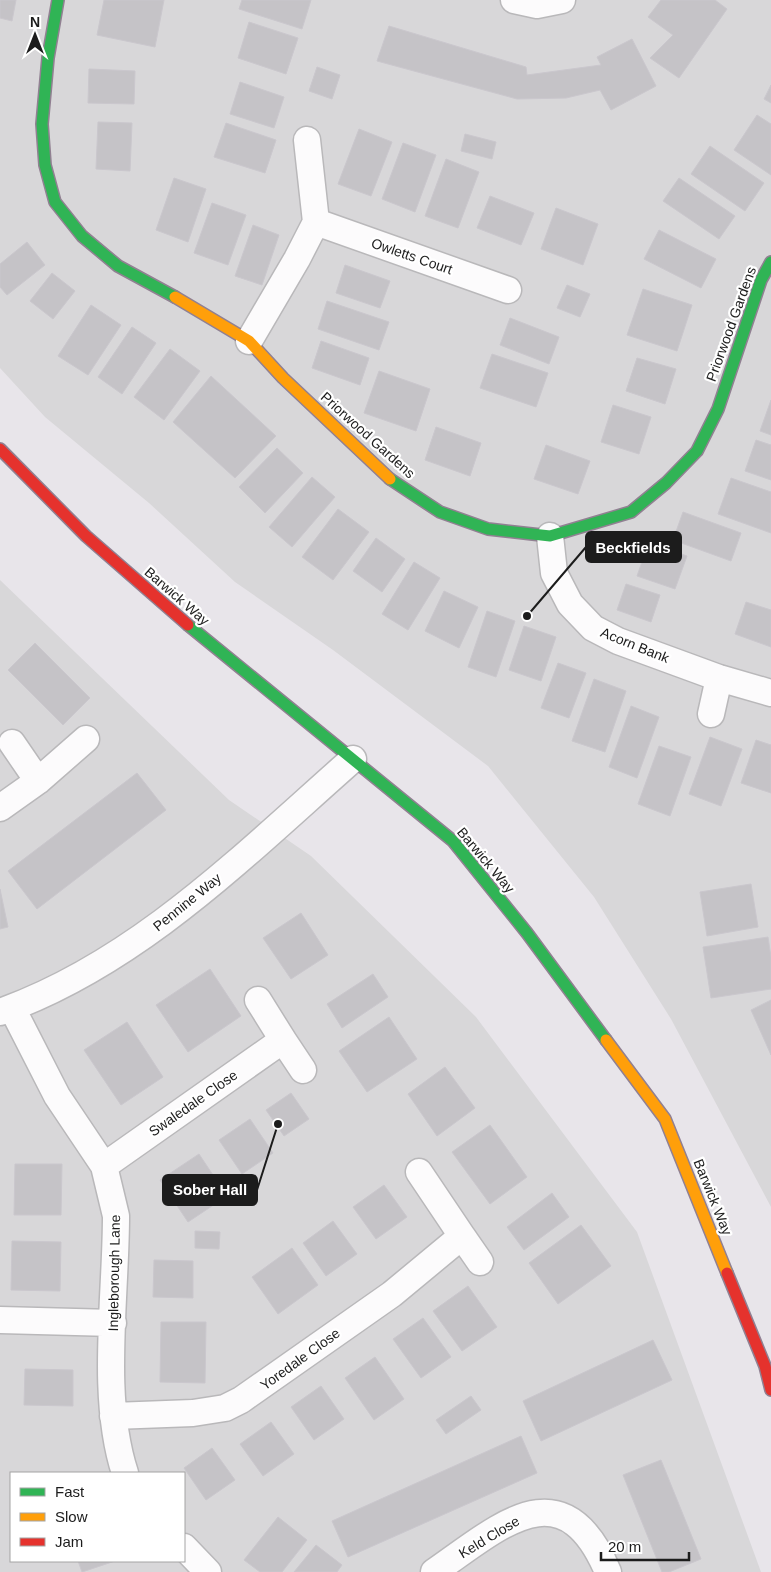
<svg xmlns="http://www.w3.org/2000/svg" width="771" height="1572" viewBox="0 0 771 1572" font-family="Helvetica,sans-serif">
<rect width="100%" height="100%" fill="#e8e5ea"/>
<path fill="#d8d7d9" fill-rule="evenodd" d="M0,0H771V1207L671,1019L594,897L488,766L333,650L235,582L149,503L45,417L0,368Z
M0,580L229,800L311,856L476,1017L637,1232L761,1572H0ZM11,1473H184V1561H11Z"/>
<path fill="#c5c3c7" stroke="#cac7cd" d="M0,0H16L12,21L0,18Z
M104,0H164L155,47L97,35Z
M242,0H311L302,29L239,9Z
M661,0H715L727,9L679,78L650,58L673,35L648,17Z
M249,22L298,38L286,74L238,58Z
M389,26L526,67L527,75L601,65L597,57L632,39L656,86L611,110L600,90L566,98L517,99L377,61Z
M317,67L340,75L332,99L309,91Z
M89,69L135,71L134,104L88,103Z
M240,82L284,97L274,128L230,114Z
M771,85V103L764,99Z
M757,115L771,124V175L734,150Z
M98,122L132,123L130,171L96,169Z
M226,123L276,140L265,173L214,157Z
M359,129L392,142L371,196L338,184Z
M465,134L496,142L492,159L461,151Z
M403,143L436,155L415,212L382,199Z
M710,146L764,183L745,211L691,174Z
M446,159L479,172L458,228L425,216Z
M174,178L206,189L188,242L156,230Z
M679,178L735,216L719,239L663,201Z
M490,196L534,213L521,245L477,228Z
M212,203L246,215L228,265L194,253Z
M556,208L598,224L583,265L541,249Z
M253,225L279,235L262,285L235,276Z
M659,230L716,259L701,288L644,259Z
M27,242L45,265L7,295L0,287V264Z
M345,265L390,281L380,308L336,293Z
M52,273L75,291L53,319L30,301Z
M567,285L590,294L580,317L557,308Z
M643,289L692,305L677,351L627,335Z
M327,301L389,322L379,350L318,329Z
M91,305L121,325L88,375L58,356Z
M510,318L559,337L549,364L500,345Z
M132,327L156,343L122,394L98,377Z
M321,341L369,358L360,385L312,368Z
M170,349L200,371L164,420L134,397Z
M492,354L548,373L536,407L480,388Z
M637,358L676,369L665,404L626,391Z
M379,371L430,389L416,431L364,413Z
M211,376L276,436L235,478L173,422Z
M771,400V435L760,431Z
M613,405L651,417L639,454L601,442Z
M436,427L481,443L470,476L425,460Z
M756,440L771,445V480L745,471Z
M546,445L590,461L578,494L534,479Z
M277,448L303,473L265,513L239,487Z
M312,477L335,497L292,547L269,527Z
M731,478L771,492V533L718,514Z
M338,509L369,532L333,580L302,557Z
M683,512L741,533L731,561L673,540Z
M376,538L405,559L382,592L353,571Z
M649,542L687,556L675,589L637,576Z
M414,562L440,578L408,630L382,614Z
M626,584L660,595L651,622L617,610Z
M444,591L478,607L459,648L425,631Z
M746,602L771,610V647L735,634Z
M487,611L515,621L496,677L468,667Z
M524,626L556,637L541,681L509,670Z
M35,643L90,698L63,725L8,670Z
M558,663L586,673L569,718L541,708Z
M594,679L626,691L605,752L572,741Z
M631,706L659,717L637,778L609,767Z
M710,737L742,749L721,806L689,794Z
M756,740L771,745V793L741,783Z
M659,746L691,757L670,816L638,804Z
M137,773L166,810L37,909L8,871Z
M751,884L758,927L707,936L700,892Z
M0,889L8,927L0,929Z
M301,913L328,955L291,979L263,938Z
M768,937L771,957V989L711,998L703,947Z
M210,969L241,1016L188,1052L156,1005Z
M373,974L388,997L342,1028L327,1004Z
M771,1000V1055L751,1010Z
M389,1017L417,1059L367,1092L339,1051Z
M127,1022L163,1077L121,1105L84,1050Z
M445,1067L475,1108L437,1136L408,1094Z
M291,1093L309,1119L284,1136L266,1110Z
M250,1119L273,1153L242,1174L219,1140Z
M490,1125L527,1177L490,1204L452,1152Z
M199,1154L227,1196L188,1222L160,1180Z
M15,1164H62L61,1215H14Z
M384,1185L407,1217L376,1239L353,1207Z
M552,1193L569,1217L524,1250L507,1227Z
M333,1221L357,1254L326,1276L303,1243Z
M581,1225L611,1266L558,1304L529,1263Z
M195,1231L220,1232L219,1249L195,1248Z
M12,1241L61,1242L60,1291L11,1290Z
M292,1248L318,1285L278,1314L252,1277Z
M154,1260L193,1261V1298L153,1297Z
M468,1286L497,1327L462,1351L433,1311Z
M423,1318L451,1357L421,1378L393,1339Z
M161,1322H206L205,1383L160,1382Z
M653,1340L672,1380L541,1441L523,1401Z
M375,1357L404,1399L374,1420L345,1378Z
M25,1369L73,1370V1406L24,1405Z
M321,1386L344,1419L314,1440L291,1407Z
M471,1396L481,1410L446,1434L436,1420Z
M271,1422L294,1454L263,1476L240,1444Z
M521,1436L537,1473L348,1557L332,1521Z
M212,1448L235,1480L206,1500L184,1468Z
M661,1460L701,1559L669,1572H662L623,1475Z
M278,1517L307,1540L282,1572H260L244,1560Z
M316,1545L342,1565L337,1572H294Z
M78,1561H115L82,1572Z"/>
<g fill="none" stroke-linecap="round" stroke-linejoin="round">
<defs>
<path id="street" d="M514,0L537,5L562,0
M307,140L316,222
M249,341L297,259L316,222L508,290
M550,536L554,573L570,604L593,628L618,641L719,678L771,693
M711,714L719,678
M12,743L38,781
M0,808L38,781L86,739
M12,1008L57,1096L104,1166L116,1216C116,1297 100,1397 125,1473
M0,1012C138,963 245,854 353,759
M283,1040L303,1070
M104,1166L283,1040L258,1000
M462,1236L480,1262
M0,1320L113,1323
M113,1416L193,1413L225,1408L241,1400L392,1294L462,1236L419,1172
M184,1547L208,1572
M434,1572C499,1527 563,1465 608,1572"/>
<path id="fast" d="M58,0L48,58L42,124L45,165L55,202L82,236L118,266L175,297
M390,479L440,512L488,529L550,536L631,512L666,483L697,451L718,409L761,280L771,262
M188,625L453,841L527,933L606,1040"/>
<path id="slow" d="M175,297L249,341L283,378L390,479
M606,1040L665,1119L727,1273"/>
<path id="jam" d="M0,449L86,536L188,625
M727,1273L765,1366L771,1390"/>
</defs>
<use href="#street" stroke="#b9b8ba" stroke-width="29"/>
<use href="#fast" stroke="#918092" stroke-width="14"/>
<use href="#slow" stroke="#918092" stroke-width="14"/>
<use href="#jam" stroke="#918092" stroke-width="14"/>
<use href="#street" stroke="#fcfbfc" stroke-width="26"/>
<use href="#fast" stroke="#30b455" stroke-width="11"/>
<use href="#slow" stroke="#ff9f0a" stroke-width="11"/>
<use href="#jam" stroke="#e5322d" stroke-width="11"/>
</g>
<g text-anchor="middle" stroke-width="4.5" stroke-linejoin="round" paint-order="stroke">
<g font-size="14" fill="#1c1c1c" stroke="#fff">
<text transform="translate(412 256) rotate(19)" y="5">Owletts Court</text>
<text transform="translate(731 324) rotate(-70)" y="5">Priorwood Gardens</text>
<text transform="translate(368 435) rotate(42)" y="5">Priorwood Gardens</text>
<text transform="translate(177 596) rotate(41)" y="5">Barwick Way</text>
<text transform="translate(635 645) rotate(22)" y="5">Acorn Bank</text>
<text transform="translate(486 860) rotate(50)" y="5">Barwick Way</text>
<text transform="translate(187 902) rotate(-39)" y="5">Pennine Way</text>
<text transform="translate(193 1103) rotate(-35)" y="5">Swaledale Close</text>
<text transform="translate(713 1197) rotate(68)" y="5">Barwick Way</text>
<text transform="translate(114 1273) rotate(-89)" y="5">Ingleborough Lane</text>
<text transform="translate(300 1359) rotate(-36)" y="5">Yoredale Close</text>
<text transform="translate(489 1537) rotate(-31)" y="5">Keld Close</text>
</g>
</g>
<path fill="none" stroke="#1c1c1c" stroke-width="2" d="M527 616L586 547M278 1124L257 1190"/>
<g fill="#1c1c1c" stroke="#fff" stroke-width="2">
<circle cx="527" cy="616" r="5"/>
<circle cx="278" cy="1124" r="5"/>
</g>
<g fill="#1c1c1c" stroke="#1c1c1c" stroke-width="2">
<rect x="586" y="532" width="95" height="30" rx="5"/>
<rect x="163" y="1175" width="94" height="30" rx="5"/>
</g>
<g font-size="15" text-anchor="middle" font-weight="bold" fill="#fff">
<text x="633" y="553">Beckfields</text>
<text x="210" y="1195">Sober Hall</text>
</g>
<rect x="10" y="1472" width="175" height="90" fill="#ffffff" stroke="#a4a4a4"/>
<rect x="20" y="1488" width="25" height="8" fill="#30b455" stroke="#a4a4a4"/>
<text x="55" y="1497" font-size="15" fill="#1c1c1c">Fast</text>
<rect x="20" y="1513" width="25" height="8" fill="#ff9f0a" stroke="#a4a4a4"/>
<text x="55" y="1522" font-size="15" fill="#1c1c1c">Slow</text>
<rect x="20" y="1538" width="25" height="8" fill="#e5322d" stroke="#a4a4a4"/>
<text x="55" y="1547" font-size="15" fill="#1c1c1c">Jam</text>
<g transform="translate(35 35)" stroke="#ffffff" stroke-width="4" paint-order="stroke">
<path d="M0-4L9 19L0 12L-9 19Z" fill="#1c1c1c"/>
<text y="-8" font-size="14" font-weight="bold" text-anchor="middle" fill="#1c1c1c">N</text>
</g>
<path d="M601 1552v8h88v-8" fill="none" stroke="#1c1c1c" stroke-width="2.5"/>
<text x="608" y="1552" font-size="15" fill="#1c1c1c" stroke="#ffffff" stroke-width="4" paint-order="stroke">20 m</text>
</svg>
